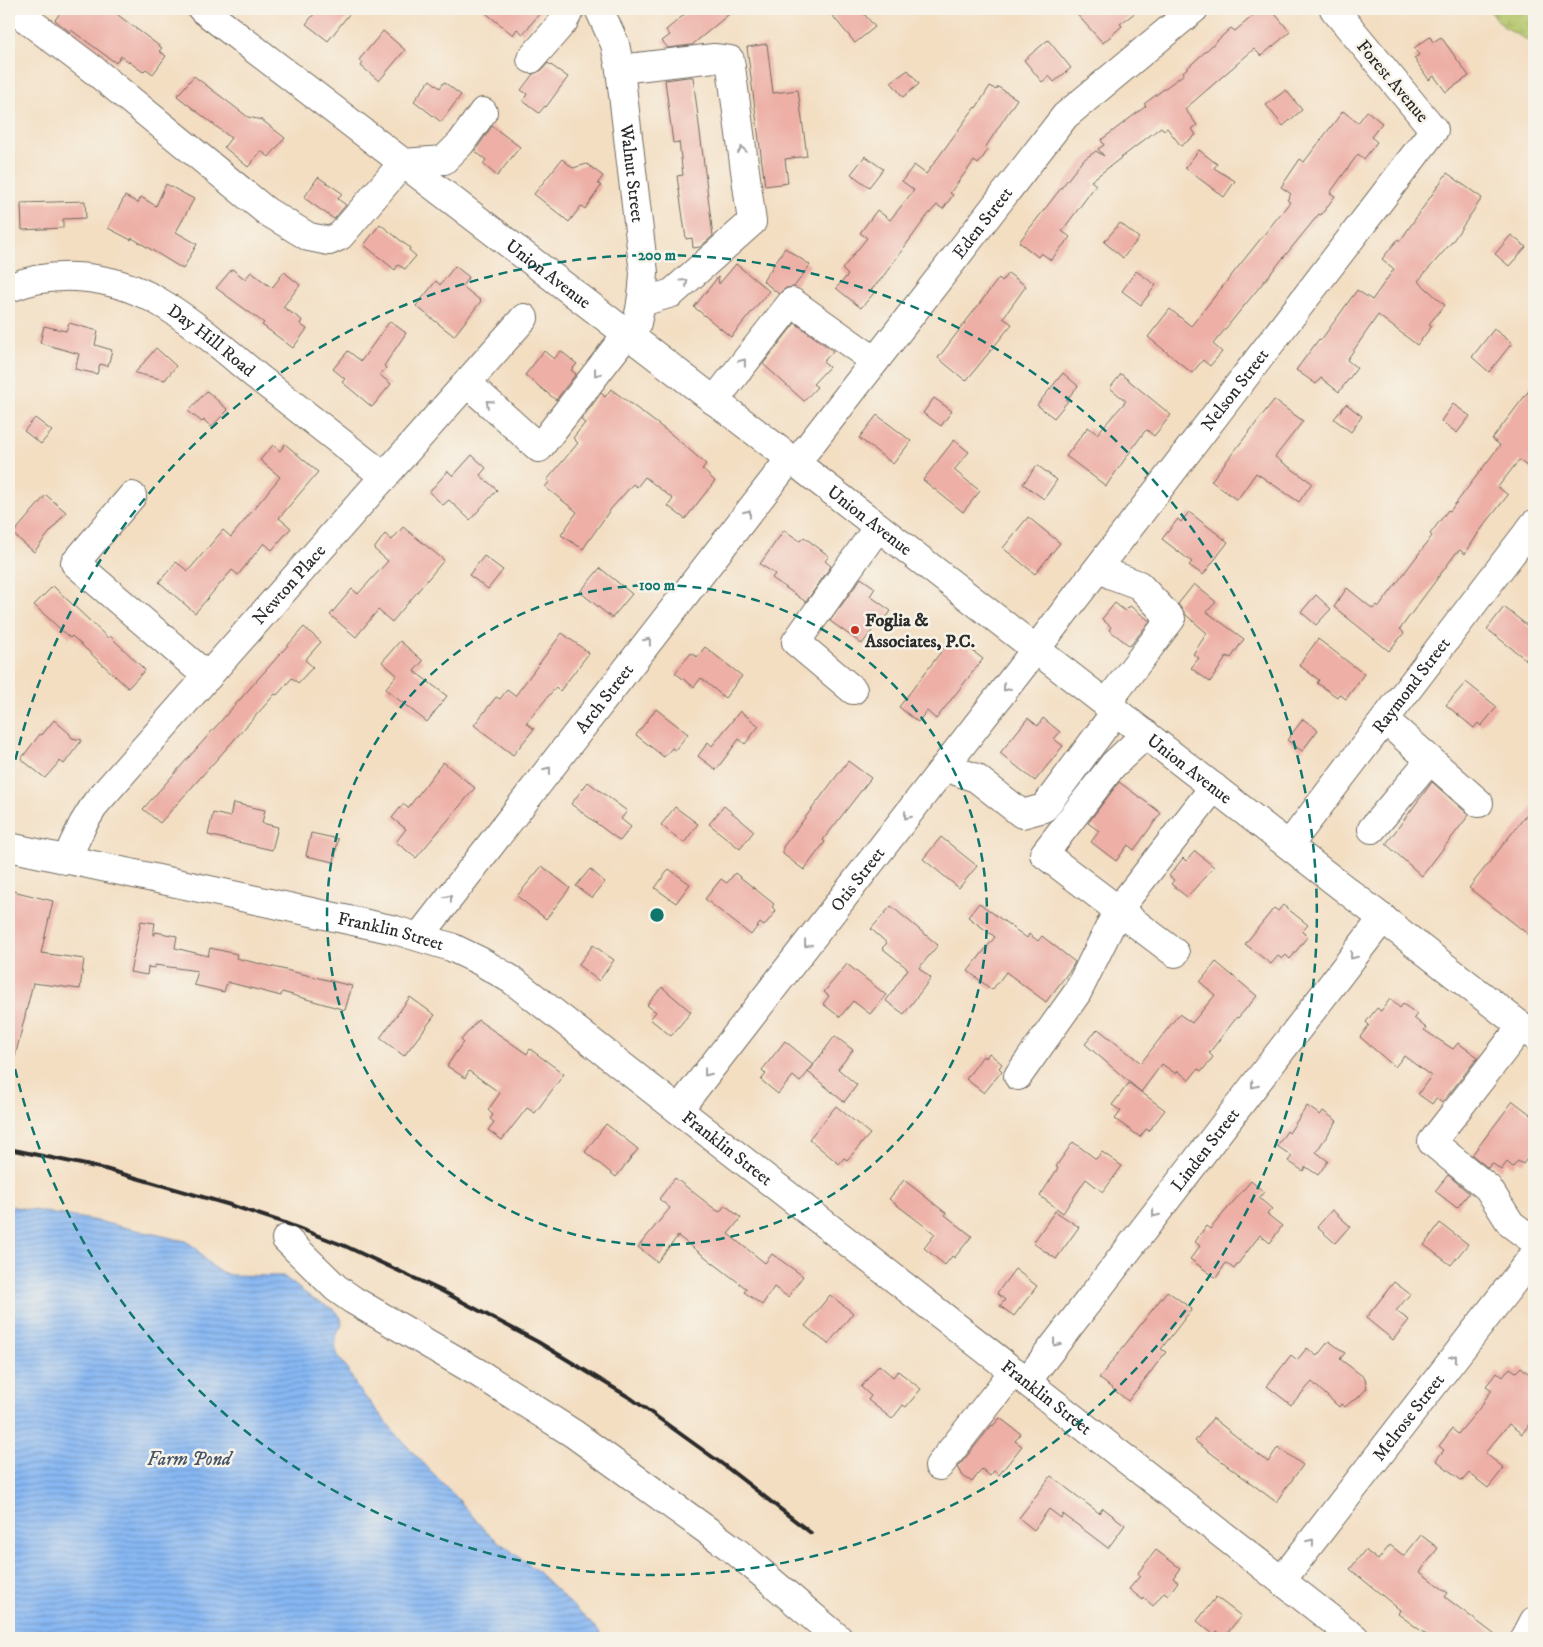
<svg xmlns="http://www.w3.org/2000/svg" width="1543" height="1647" viewBox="0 0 1543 1647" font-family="'IM FELL DW Pica',serif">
<defs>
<pattern id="wetland-marsh" width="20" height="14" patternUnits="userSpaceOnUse" patternTransform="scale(1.25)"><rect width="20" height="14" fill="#b4c669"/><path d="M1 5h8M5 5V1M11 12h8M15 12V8" fill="none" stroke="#9baa5b"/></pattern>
<pattern id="water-rules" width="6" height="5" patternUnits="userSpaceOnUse" patternTransform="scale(1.25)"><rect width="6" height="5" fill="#87b7f3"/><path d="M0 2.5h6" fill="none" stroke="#6f95c5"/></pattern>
</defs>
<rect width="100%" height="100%" fill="#f7f3e8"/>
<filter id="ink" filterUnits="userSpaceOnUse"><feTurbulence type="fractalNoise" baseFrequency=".02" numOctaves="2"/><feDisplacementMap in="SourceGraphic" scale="10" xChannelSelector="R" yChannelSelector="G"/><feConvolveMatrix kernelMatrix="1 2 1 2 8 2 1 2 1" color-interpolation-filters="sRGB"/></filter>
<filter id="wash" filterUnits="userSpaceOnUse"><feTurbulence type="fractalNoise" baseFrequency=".0096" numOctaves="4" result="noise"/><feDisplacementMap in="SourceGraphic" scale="20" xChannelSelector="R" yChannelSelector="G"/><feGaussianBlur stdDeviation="1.12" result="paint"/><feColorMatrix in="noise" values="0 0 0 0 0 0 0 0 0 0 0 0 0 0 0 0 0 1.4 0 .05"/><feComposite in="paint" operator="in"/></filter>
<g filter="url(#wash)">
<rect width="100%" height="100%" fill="#f3dec2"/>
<path fill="url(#wetland-marsh)" stroke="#70784a" d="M1488,9H1534V44L1504,27Z"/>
<path fill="url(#water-rules)" stroke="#59718f" d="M9,1206L92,1220L185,1241L196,1248L205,1260L217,1270L229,1275L283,1276L313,1299L335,1310L341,1318L342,1325L337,1334L335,1346L338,1356L348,1370L356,1386L403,1442L459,1500L486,1532L535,1569L606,1638H9Z"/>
<g id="blocks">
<path fill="#edafa6" d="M63,9H110L162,48L159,51L166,56L153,74L146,69L143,72L121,56L116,63L71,30L70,32L55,20Z
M318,9H353L328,41L306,24Z
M481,9H543L523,34L517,29L513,35Z
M691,9H735L692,45L668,48L662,41L670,35L666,30Z
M827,9H860L875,27L855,43Z
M1072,9H1140L1120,24L1122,26L1103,43Z
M1261,9H1271L1290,32L1261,56L1254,49L1185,109L1197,125L1192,129L1196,135L1181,146L1167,128L1164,130L1161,127L1091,181L1096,185L1062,231L1070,237L1051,260L1041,253L1038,257L1019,242L1083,160L1096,151L1104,156L1098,149L1104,145L1101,140L1146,106L1144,104L1184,74L1183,72L1231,28L1235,31Z
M383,31L405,50L379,81L361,66L363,63L359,60Z
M1430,37L1433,42L1441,37L1469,76L1446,92L1434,76L1429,80L1414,58L1419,55L1414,48Z
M1048,40L1071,68L1054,82L1049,76L1042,82L1024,60Z
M767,44L773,93L798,90L807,156L785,159L788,183L765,186L747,47Z
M548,63L568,77L546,107L545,106L539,113L523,101L527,94L521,90L533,74L542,70Z
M908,70L919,84L903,97L891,82Z
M194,76L248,117L262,120L285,138L269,157L261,151L248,167L224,147L231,138L177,96Z
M688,77H693L713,236L700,247L693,248L692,238L686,239L677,176L683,175L679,142L673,143L665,80Z
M430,80L440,88L444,82L461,95L441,122L414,101Z
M990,86L996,90L998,87L1017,99L985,148L988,150L978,164L974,161L950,193L953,195L943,209L937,205L927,216L882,278L871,290L874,293L861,308L836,288L848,275L842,269L867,238L860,233L877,210L890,220L914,190L902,181L914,165L926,174L975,107L976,108Z
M1286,90L1302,110L1283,126L1266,105Z
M1343,111L1358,123L1367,111L1382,123L1371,137L1377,142L1364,159L1358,154L1330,193L1335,196L1321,215L1319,214L1213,344L1222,352L1210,366L1203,360L1192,373L1148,337L1170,309L1191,326L1290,202L1287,200L1291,194L1281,187L1300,159L1304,162Z
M492,126L520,147L497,176L483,164L486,160L475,151Z
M1199,150L1217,164L1214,168L1235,181L1224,197L1185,168Z
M865,156L883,169L869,187L851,174Z
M562,159L573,168L587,164L603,176L598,183L601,186L585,209L581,206L569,222L534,194Z
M1447,173L1482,198L1452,242L1418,281L1445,305L1429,324L1432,326L1417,345L1378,315L1347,360L1357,368L1339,392L1321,378L1316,384L1296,370L1319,339L1321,340L1357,290L1372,300L1394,269L1382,259L1398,239L1400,241Z
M318,177L342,193L338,199L346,205L334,219L304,198Z
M166,184L194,199L176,232L197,244L183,269L132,238L131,240L108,228L125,196L138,203L141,197L156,206Z
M85,201L86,218L63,219V228L22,230L21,203Z
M1120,223L1139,238L1123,258L1104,242Z
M380,224L410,248L409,250L416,256L405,269L398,265L395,270L364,245Z
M1511,235L1526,247L1509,266L1495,254Z
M785,248L810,265L794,287L786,288L779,294L763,281Z
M736,264L769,291L731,337L694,307L718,277L719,284Z
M455,266L469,277L462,286L481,301L454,336L416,306L436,281L440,285Z
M232,269L245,279L251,272L272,288L284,272L300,285L283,307L302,320L300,324L307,329L293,348L262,325L264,323L216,288Z
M1136,271L1156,285L1141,305L1122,291Z
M1008,273L1026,286L1003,318L1012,324L966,381L938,358L999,278L1002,281Z
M390,321L406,333L384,366L386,368L380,375L391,384L372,407L342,382L345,379L333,369L348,351L361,361Z
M69,323L98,331L95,345L112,350L108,366L100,364L97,374L75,369L79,354L40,343L44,326L66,331Z
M795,323L833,351L823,362L829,367L813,384L817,387L804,401L763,364Z
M1494,329L1512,343L1489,372L1472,357Z
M156,348L176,366L165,380L135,373Z
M544,351L554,359L561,351L577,364L571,370L576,374L556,400L525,375Z
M1063,373L1078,386L1066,400L1068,401L1054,418L1037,405Z
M1121,374L1171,415L1154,436L1147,430L1144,432L1106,486L1066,456L1088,427L1097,434L1126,401L1110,388Z
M1534,384V472L1519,460L1498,487L1508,495L1479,532L1465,554L1460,550L1456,553L1400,629L1404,633L1389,651L1334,607L1347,588L1373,609L1377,605L1379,607L1432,536L1430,534L1448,510L1450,511L1500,445L1492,439Z
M611,389L671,434L706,464L702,469L715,481L685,519L668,506L673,499L645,477L637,487L633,484L610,510L583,549L561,535L577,512L545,487L549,482L547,480L578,443L573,438L585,423L581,420L601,393L605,397Z
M207,391L228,410L211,427L204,420L202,422L188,411Z
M934,398L952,411L941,426L923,413Z
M1274,400L1303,421L1275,457L1312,483L1299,502L1256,473L1237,500L1211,481Z
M1346,404L1362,416L1351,432L1334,419Z
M1453,404L1470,416L1457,433L1441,421Z
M877,415L911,441L893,464L859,438Z
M35,418L52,431L41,444L24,431Z
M954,440L969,452L954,470L980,491L963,512L923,480Z
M285,444L318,472L279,518L291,528L272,550L264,543L238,575L232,570L195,613L159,582L176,562L188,571L223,530L231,537L280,477L260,460L273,445L280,451Z
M472,455L486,468L480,475L497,490L470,520L449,500L443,505L429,492L448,471L453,476Z
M1037,465L1057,480L1044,499L1023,484Z
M46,495L66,512L34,552L13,534Z
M1189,512L1228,542L1203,575L1189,565L1192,562L1162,539L1178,519L1181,522Z
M1028,517L1060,543L1035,574L1003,548Z
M403,527L444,560L392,622L378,610L356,637L330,615L352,589L358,594L388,561L374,549L385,534L392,540Z
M784,530L800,541L804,537L829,556L825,561L831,566L806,602L772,578L775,574L760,564Z
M484,556L503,570L488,589L469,575Z
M600,568L632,594L612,618L580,592Z
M861,578L875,588L870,596L891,611L880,626L877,624L862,644L830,621Z
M1194,584L1216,602L1207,612L1244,639L1231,658L1227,656L1210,682L1191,668L1199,658L1193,654L1207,633L1186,615L1178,604Z
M53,586L108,638L110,636L145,670L128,688L72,636L70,638L34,605Z
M1316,595L1331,609L1316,625L1301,612Z
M1115,603L1125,611L1130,606L1150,621L1130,646L1109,630L1111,627L1102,619Z
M1504,607L1534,631V666L1487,629Z
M304,627L321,642L305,660L313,667L298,683L292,678L277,695L275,694L160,823L143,809Z
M562,633L589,653L560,691L556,687L526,723L534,729L513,755L474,725L496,697L500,699L507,690L515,696Z
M953,636L983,659L936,719L927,711L918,722L899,707Z
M1318,639L1364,674L1346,699L1339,694L1337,697L1317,683L1319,680L1299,665Z
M400,641L423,661L414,671L447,696L427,722L385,689L397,675L382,662Z
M705,647L742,676L725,698L701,678L694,687L675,673L691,653L697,657Z
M1466,682L1497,707L1481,726L1478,723L1474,728L1446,705Z
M656,709L688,734L675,750L672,748L664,757L636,735Z
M740,711L759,726L745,744L739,739L716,770L698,756L708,742L712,746Z
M1028,718L1038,726L1043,718L1060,732L1054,739L1063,746L1035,781L1000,753Z
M1303,719L1318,730L1302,751L1287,740Z
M54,720L69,733L72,738L82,740L64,764L60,761L45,778L21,759L40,734L42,735Z
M848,761L871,778L823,840L825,842L804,870L783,854V847Z
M443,762L475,788L416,858L396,842L406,829L392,818L403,804L408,808Z
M588,782L627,811L621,819L631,827L620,841L571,804Z
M1119,782L1161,813L1134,850L1128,845L1116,861L1091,842L1099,831L1088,823Z
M1432,782L1469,815L1422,876L1386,844Z
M233,803L265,810L262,823L278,827L272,850L208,835L213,813L230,817Z
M1534,805V939L1469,888Z
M724,806L754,831L740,849L709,824Z
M675,807L698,824L684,843L661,825Z
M311,833L338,839L334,862L306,856Z
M941,837L977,866L959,888L923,859Z
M1195,851L1214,867L1187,897L1171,884L1174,880L1169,876L1183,858L1186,861Z
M542,866L570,888L546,919L517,896Z
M590,869L605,882L592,898L576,886Z
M669,869L690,884L676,903L655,888Z
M735,873L774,904L772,907L776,911L764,926L760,923L751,935L705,899L721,879L727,883Z
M9,890L53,901L41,953L84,959L80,989L33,983L15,1057L9,1056Z
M979,903L1027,938L1029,934L1038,941L1042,936L1075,962L1071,969L1046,1002L1006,972L992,990L968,971L995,937L968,917Z
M1283,905L1308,925L1302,932L1308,936L1290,959L1286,955L1282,959L1278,956L1271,964L1245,944L1274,908L1278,911Z
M891,906L938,945L919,968L931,978L904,1014L886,1001L908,969L882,948L887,943L871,929Z
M141,921L155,923L153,935H155V932L177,936L175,948L208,956L210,948L237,954L236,958L352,986L345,1010L282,992L281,996L227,982L224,992L194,985L198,971L155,965V968L148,967L147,975L130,972Z
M593,945L614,960L599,981L578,965Z
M1216,962L1257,996L1238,1018L1237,1017L1209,1053L1213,1057L1202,1071L1198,1069L1189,1080L1178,1071L1176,1074L1162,1064L1141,1092L1085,1044L1098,1029L1141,1063L1179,1014L1192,1023L1215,995L1200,982Z
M847,964L886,995L870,1014L853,1001L840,1017L823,1004L829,996L824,992Z
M662,987L691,1012L671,1036L650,1019L656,1012L647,1005Z
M410,997L435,1015L404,1056L380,1038Z
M1390,999L1400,1008L1403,1004L1417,1014L1414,1018L1426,1028L1424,1030L1453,1049L1458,1043L1478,1057L1442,1103L1436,1098L1432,1104L1418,1094L1431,1076L1404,1056L1395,1067L1360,1037L1369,1025L1366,1022L1377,1008L1381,1011Z
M478,1020L527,1054L530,1049L564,1074L535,1113L527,1108L502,1140L488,1130L494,1122L490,1119L493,1115L488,1110L500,1093L469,1071L465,1078L447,1066L463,1042L461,1040Z
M835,1036L853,1050L838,1069L857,1085L844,1102L808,1072Z
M785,1041L814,1065L800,1082L793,1076L778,1094L761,1080L766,1074L762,1070Z
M989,1053L1002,1064L999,1068L1002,1071L984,1093L966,1079L983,1056L986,1058Z
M1129,1083L1165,1110L1149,1131L1146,1129L1140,1137L1115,1119L1121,1111L1112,1105Z
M1513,1101L1534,1117V1150L1523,1164L1518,1161L1513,1167L1507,1162L1501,1170L1492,1163L1488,1168L1472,1155Z
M836,1106L870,1134L847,1160L844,1158L839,1164L809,1139Z
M1307,1106L1320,1115L1323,1111L1337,1121L1316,1152L1328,1161L1318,1175L1306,1167L1303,1171L1288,1161L1292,1156L1277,1146L1287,1131L1289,1133Z
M606,1124L638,1149L616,1177L585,1152Z
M1073,1142L1096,1159L1102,1152L1122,1166L1103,1192L1086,1179L1063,1213L1040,1196L1058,1168L1056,1167L1059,1162Z
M1448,1175L1469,1193L1457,1208L1435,1191Z
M675,1178L716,1210L720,1212L725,1205L741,1218L728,1234L765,1263L772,1254L803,1276L788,1297L774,1287L762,1305L744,1292L747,1289L678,1236L657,1262L638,1247L670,1208L659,1199Z
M904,1180L946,1213L945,1215L972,1236L954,1258L952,1256L945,1265L924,1248L935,1234L889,1199Z
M1251,1181L1264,1192L1259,1198L1272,1209L1267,1214L1282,1226L1270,1243L1260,1235L1234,1269L1226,1263L1216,1278L1190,1259L1200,1246L1195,1242L1206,1226L1210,1229Z
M1332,1210L1350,1226L1335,1243L1317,1227Z
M1055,1211L1079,1227L1056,1259L1033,1243Z
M1440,1223L1468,1244L1451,1265L1424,1245Z
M1015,1269L1037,1286L1014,1316L1000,1306L1005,1300L997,1293Z
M1394,1282L1410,1294L1396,1311L1409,1320L1393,1340L1366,1318Z
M1167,1291L1192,1309L1161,1349L1166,1352L1128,1401L1099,1378Z
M830,1295L853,1313L828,1344L805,1326Z
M1329,1341L1345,1353L1340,1359L1365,1378L1367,1388L1357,1399L1352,1401L1345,1407L1341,1404L1339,1407L1312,1382L1291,1405L1267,1386L1291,1355L1297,1360L1307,1348L1317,1356Z
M879,1365L893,1377L898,1371L921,1389L906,1407L903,1405L892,1419L868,1400L871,1396L861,1387Z
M1521,1367L1534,1378V1418L1522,1434L1509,1424L1485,1453L1504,1468L1488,1488L1469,1473L1462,1481L1436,1460L1444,1450L1439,1446L1452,1429L1458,1434L1484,1403L1483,1402L1492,1390L1486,1386L1497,1372L1503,1377L1510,1368L1516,1372Z
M1000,1418L1021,1434L1015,1441L1022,1446L999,1475L994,1471L990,1476L982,1469L972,1482L963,1476L958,1467L992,1425L993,1426Z
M1213,1418L1268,1462L1278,1447L1303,1465L1276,1502L1195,1441Z
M1051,1476L1099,1513L1103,1508L1125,1525L1108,1548L1063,1514L1061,1518L1049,1509L1034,1530L1019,1518Z
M1421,1535L1438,1548L1420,1572L1448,1593L1445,1597L1499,1638H1431L1398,1614L1400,1610L1350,1569L1365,1550L1378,1560L1390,1545L1404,1556Z
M1156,1550L1180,1568L1173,1578L1178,1582L1168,1595L1164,1592L1153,1606L1144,1598L1143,1600L1129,1589L1140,1576L1137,1574Z
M1216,1597L1241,1616L1224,1637L1217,1631L1214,1635L1197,1621Z"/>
</g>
</g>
<g filter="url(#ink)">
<use href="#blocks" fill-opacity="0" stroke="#716a60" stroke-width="1"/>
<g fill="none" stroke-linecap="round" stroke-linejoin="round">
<defs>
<g id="minor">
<path d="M13,9L95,71L266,211L309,237L329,241L340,236L403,163L444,160L461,143L483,112"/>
<path id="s1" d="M599,9L615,44L620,69L644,273C643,296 640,317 632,339"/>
<path d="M531,59L564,21L570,9"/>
<path d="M620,69L714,58L730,60L752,222L672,293L642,302"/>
<path id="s2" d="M9,288C56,269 111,275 156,300C193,321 226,351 259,378C301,411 343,444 385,477"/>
<path d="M467,383L539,448L626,335"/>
<path d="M714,401L792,302L875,361"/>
<path id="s3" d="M796,463L1065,116L1194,9"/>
<path d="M132,496L75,563L208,677"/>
<path d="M1100,567L1112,575L1139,585L1171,619L1106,704"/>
<path d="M853,690L796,642L878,527"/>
<path d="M1385,720L1479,803"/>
<path d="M1146,734L1113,765L1044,854L1175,953"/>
<path d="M945,767L976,778L1022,814L1044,808L1116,711"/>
<path d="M1372,829L1430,760"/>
<path id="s4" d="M1289,845L1534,524"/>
<path id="s5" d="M9,847L395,930L451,947L480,961L512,980L1355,1638"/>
<path id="s6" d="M66,860L83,824L96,803L524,318"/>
<path id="s7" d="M419,937L790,459"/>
<path d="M1522,1026L1432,1142L1488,1188L1511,1224L1534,1241"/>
<path d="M1018,1076L1077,993L1118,910L1214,787"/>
<path id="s8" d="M679,1109L1036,649L1434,130L1334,9"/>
<path d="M286,1239L336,1288L353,1300L480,1374L574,1434L715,1536L738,1553L838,1638"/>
<path id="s9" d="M1027,1381L1383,918"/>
<path d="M939,1466L1014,1371"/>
<path id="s10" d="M1282,1580L1534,1255"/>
<path d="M1525,1638L1534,1621"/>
</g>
<g id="major">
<path id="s11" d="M202,9L796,463L1534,1036"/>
</g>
</defs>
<use href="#minor" stroke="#716a60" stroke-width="30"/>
<use href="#major" stroke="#716a60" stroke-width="30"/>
<use href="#minor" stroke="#fff" stroke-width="28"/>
<use href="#major" stroke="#fff" stroke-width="28"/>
<path stroke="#2b2b2b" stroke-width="4" d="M9,1149L105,1169L227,1204L285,1223L345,1246L442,1291L538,1342L632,1399L725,1466L811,1533"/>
</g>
<defs><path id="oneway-chevron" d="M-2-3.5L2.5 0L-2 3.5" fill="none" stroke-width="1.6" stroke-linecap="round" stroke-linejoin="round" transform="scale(1.25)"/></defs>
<g stroke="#a0a0a0">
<use href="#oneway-chevron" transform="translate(742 150) rotate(-98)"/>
<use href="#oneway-chevron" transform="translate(685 282) rotate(-42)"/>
<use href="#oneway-chevron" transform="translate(743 362) rotate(-52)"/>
<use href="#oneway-chevron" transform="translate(597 373) rotate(127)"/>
<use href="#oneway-chevron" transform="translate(489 403) rotate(-138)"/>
<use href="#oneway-chevron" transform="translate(748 513) rotate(-52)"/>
<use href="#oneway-chevron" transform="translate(648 641) rotate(-52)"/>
<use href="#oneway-chevron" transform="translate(1006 688) rotate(128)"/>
<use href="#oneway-chevron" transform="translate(548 770) rotate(-52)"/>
<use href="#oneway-chevron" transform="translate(907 816) rotate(128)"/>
<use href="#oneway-chevron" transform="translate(449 898) rotate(-52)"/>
<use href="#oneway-chevron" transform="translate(807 944) rotate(128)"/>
<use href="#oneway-chevron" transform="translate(1353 956) rotate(128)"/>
<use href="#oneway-chevron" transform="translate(707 1073) rotate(128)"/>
<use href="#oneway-chevron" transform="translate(1254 1085) rotate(128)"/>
<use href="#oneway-chevron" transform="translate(1155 1214) rotate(128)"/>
<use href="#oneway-chevron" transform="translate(1056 1343) rotate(128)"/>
<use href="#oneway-chevron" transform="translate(1454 1358) rotate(-52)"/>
<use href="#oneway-chevron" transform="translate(1311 1542) rotate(-52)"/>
</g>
</g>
<g fill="none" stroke="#0f766e" stroke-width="2.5" stroke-dasharray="9 6">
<circle cx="657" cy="915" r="330"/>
<path d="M9 789A660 660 0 1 1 9 1041"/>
</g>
<circle fill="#c8321e" stroke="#f7f3e8" stroke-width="2" cx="855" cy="630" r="5"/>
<g text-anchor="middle" stroke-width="5" stroke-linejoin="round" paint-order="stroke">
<g font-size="18" fill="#2b2b2b" stroke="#f7f3e8">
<text transform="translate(1393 81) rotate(50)" y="6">Forest Avenue</text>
<text dy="6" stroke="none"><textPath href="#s1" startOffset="169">Walnut Street</textPath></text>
<text dy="6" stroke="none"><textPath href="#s3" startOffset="304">Eden Street</textPath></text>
<text dy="6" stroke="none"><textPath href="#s11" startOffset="436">Union Avenue</textPath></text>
<text dy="6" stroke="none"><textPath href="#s2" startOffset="221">Day Hill Road</textPath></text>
<text dy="6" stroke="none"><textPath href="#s8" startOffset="909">Nelson Street</textPath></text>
<text dy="6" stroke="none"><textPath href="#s11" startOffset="841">Union Avenue</textPath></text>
<text dy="6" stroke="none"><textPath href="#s6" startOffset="356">Newton Place</textPath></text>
<text dy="6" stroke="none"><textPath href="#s4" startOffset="201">Raymond Street</textPath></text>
<text dy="6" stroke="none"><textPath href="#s7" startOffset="302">Arch Street</textPath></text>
<text dy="6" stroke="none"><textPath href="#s11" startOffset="1246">Union Avenue</textPath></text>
<text dy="6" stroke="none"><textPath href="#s8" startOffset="291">Otis Street</textPath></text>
<text dy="6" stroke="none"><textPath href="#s5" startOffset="391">Franklin Street</textPath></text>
<text dy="6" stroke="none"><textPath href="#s5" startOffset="796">Franklin Street</textPath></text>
<text dy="6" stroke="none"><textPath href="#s9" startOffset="292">Linden Street</textPath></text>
<text dy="6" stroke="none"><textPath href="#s5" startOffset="1201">Franklin Street</textPath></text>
<text dy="6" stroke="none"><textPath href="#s10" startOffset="206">Melrose Street</textPath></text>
</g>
<g font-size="18" font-weight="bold" fill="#2b2b2b" stroke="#f7f3e8" text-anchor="start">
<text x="865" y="626">Foglia &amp;<tspan x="865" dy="21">Associates, P.C.</tspan></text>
</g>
<g font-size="19" font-style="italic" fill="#475567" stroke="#f7f3e8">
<text x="189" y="1465">Farm Pond</text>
</g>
</g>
<circle cx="657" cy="915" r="8" fill="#0f766e" stroke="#f7f3e8" stroke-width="2.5"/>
<g font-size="15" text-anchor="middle" font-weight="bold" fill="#0f766e" stroke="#f7f3e8" stroke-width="5" stroke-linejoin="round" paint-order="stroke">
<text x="657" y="260">200 m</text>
<text x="657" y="590">100 m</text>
</g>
<rect width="1543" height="1647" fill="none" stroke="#f7f3e8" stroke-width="30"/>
</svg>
